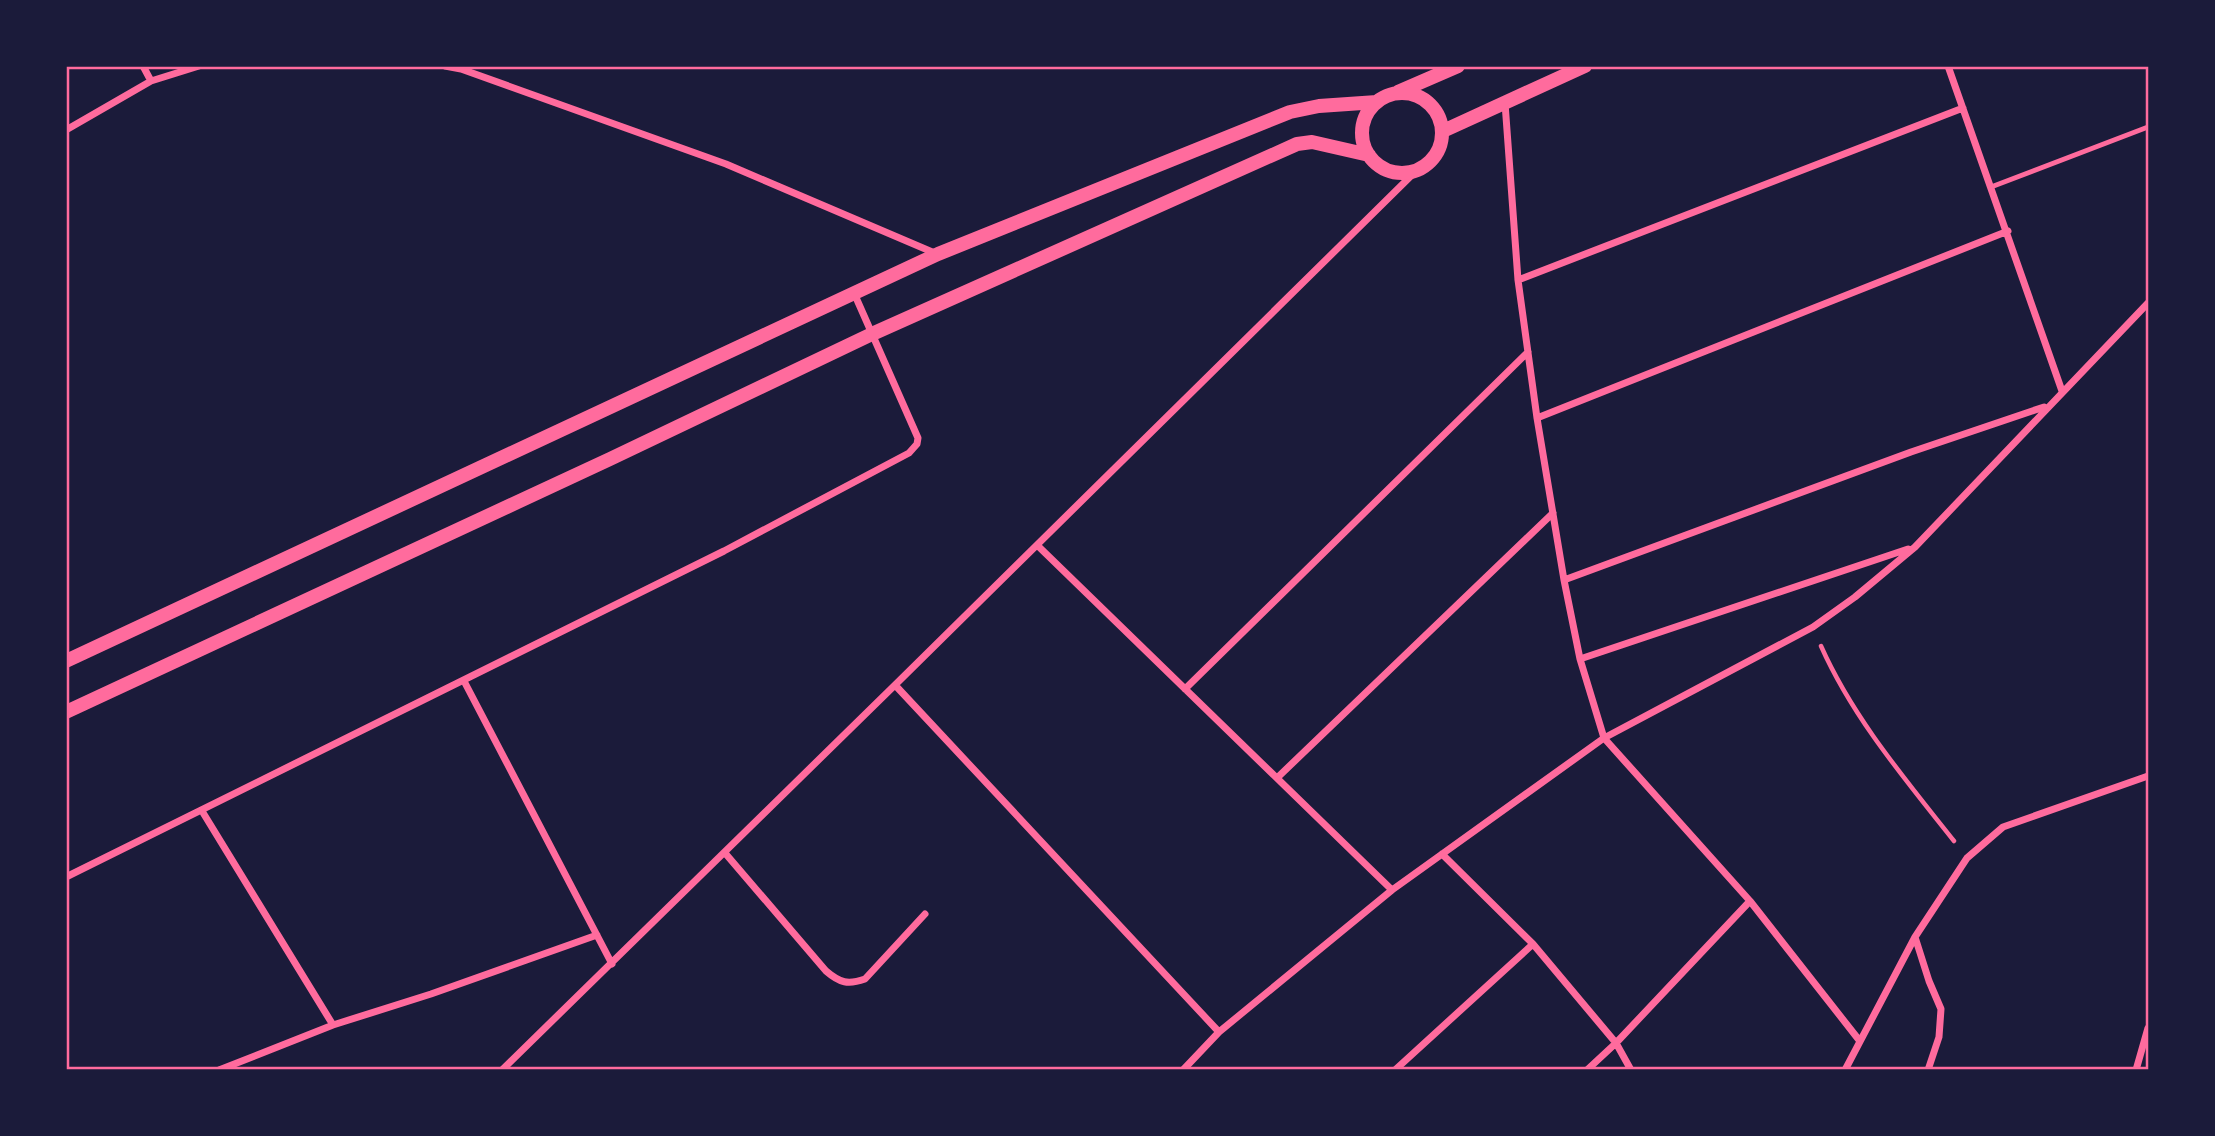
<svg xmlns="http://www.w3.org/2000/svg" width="2215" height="1136" viewBox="0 0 2215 1136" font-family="'Sofia Sans Condensed',sans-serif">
<rect width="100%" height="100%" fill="#1b1b3a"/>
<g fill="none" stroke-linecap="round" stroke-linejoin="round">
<path stroke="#ff6b9d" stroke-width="4.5" d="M1821,646C1853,718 1905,779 1954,841"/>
<path stroke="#ff6b9d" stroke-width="5" d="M1991,187L2148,127"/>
<path stroke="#ff6b9d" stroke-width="7" d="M143,66L151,81
M445,66L461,69L726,164L937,254
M1948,66L2062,391
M1505,103L1518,280L1537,418L1564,580L1580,659L1604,738L1750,901L1859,1040
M66,130L151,81L199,66
M1518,280L1963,108
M1537,418L2008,231
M1037,545L1392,890
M1564,580L1911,452L2044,407
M1580,659L1908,549
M464,681L612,964
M895,685L1219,1032
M1185,689L1528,352
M1277,778L1553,513
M202,811L333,1025
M725,853L826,971C840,983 848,985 865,979L925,914
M1442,854L1533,944L1616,1043L1631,1070
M66,877L724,551L909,453L917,444L918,438L854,293
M1915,937L1929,981L1941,1009L1939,1037L1928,1070
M219,1070L333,1025L431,994L597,935
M502,1070L895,685L1416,171
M1183,1070L1219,1032L1392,890L1604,738L1813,627L1855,597L1915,547L2148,303
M1395,1070L1533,944
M1587,1070L1616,1043L1750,901
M1845,1070L1915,937L1967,858L2003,827L2148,776
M2136,1070L2148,1028"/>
<path stroke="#ff6b9d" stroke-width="14" d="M1398,92L1458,66
M1362 133a40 40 0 1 1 80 0a40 40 0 1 1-80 0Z
M1443,131L1585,66
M66,661L938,254L1290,112L1319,106L1377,102
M66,712L610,459L872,334L1297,144L1312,142L1369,155"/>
</g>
<rect width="2215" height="1136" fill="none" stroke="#1b1b3a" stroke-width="136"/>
<rect x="68" y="68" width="2079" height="1000" fill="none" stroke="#ff6b9d" stroke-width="2.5"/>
</svg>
